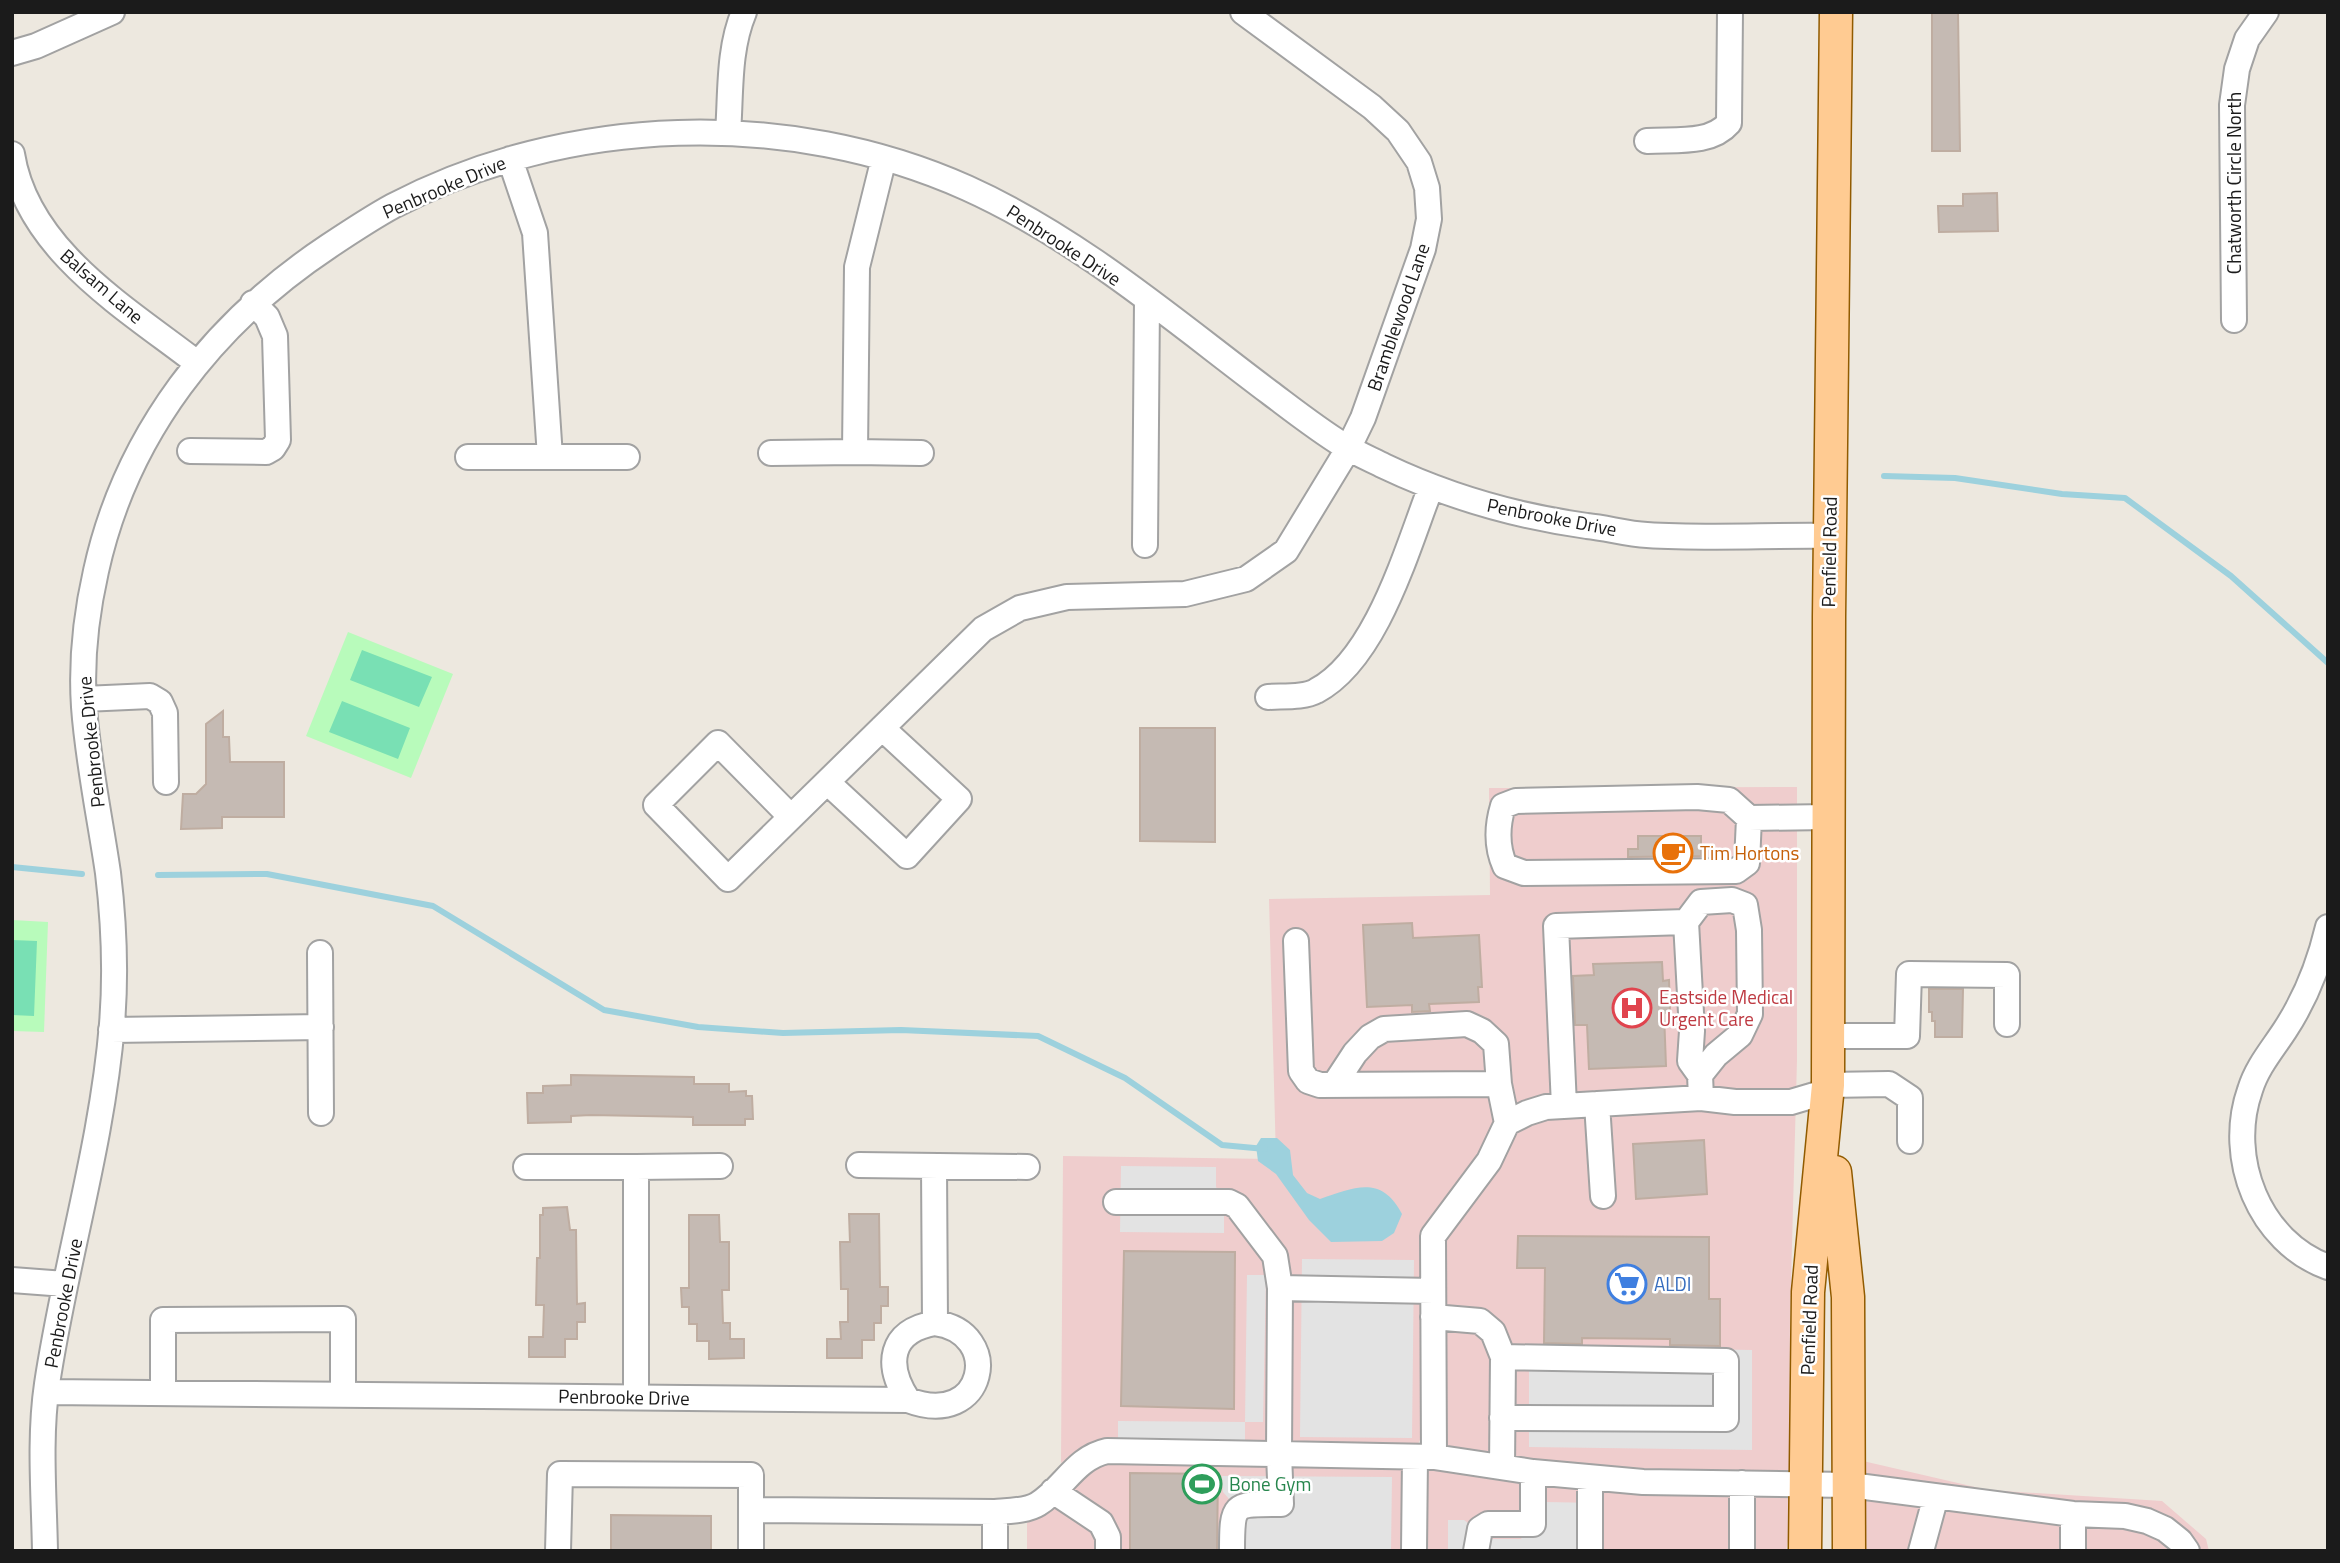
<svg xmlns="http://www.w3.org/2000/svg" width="2340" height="1563" viewBox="0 0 2340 1563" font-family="'Titillium Web',sans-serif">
<rect width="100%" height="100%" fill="#ede8df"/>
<path fill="#efcdcd" d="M1797,787V1060L1790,1319L1789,1536L1786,1551H1027V1523L1052,1507L1083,1476L1105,1463L1443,1470L1444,1250L1454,1218L1431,1217L1422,1237L1420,1440L1418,1444L1105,1440L1093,1442L1061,1463L1063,1156L1276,1159L1269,899L1490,895L1489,788Z
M1863,1461L1988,1490L2162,1501L2206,1539L2209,1551H1863Z"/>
<path fill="#b8fbbb" d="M348,632L453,674L411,778L306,736Z
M12,920L48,922L44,1032L12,1031Z"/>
<path fill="#79e0b4" d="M362,650L432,677L419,707L350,680Z
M342,701L410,728L398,759L329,732Z
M12,940L37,941L34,1016L12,1015Z"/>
<path fill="#e3e3e3" d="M1121,1166L1216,1167V1186L1224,1215V1233L1120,1232Z
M1302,1259L1414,1260L1412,1438L1300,1437Z
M1247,1275H1266L1263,1422H1245V1441L1118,1440V1421L1245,1422Z
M1529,1346L1752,1350V1450L1529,1447Z
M1222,1476L1392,1477L1391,1551H1245V1517L1223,1492Z
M1545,1502L1600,1503L1601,1551H1448V1520H1464L1489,1539H1521Z"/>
<path fill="#9dd1dd" d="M1261,1138H1277L1290,1150L1293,1175L1307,1193L1320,1199C1354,1188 1381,1174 1402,1214L1394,1233L1382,1241L1331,1242L1309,1220L1276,1174L1258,1161L1256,1146Z"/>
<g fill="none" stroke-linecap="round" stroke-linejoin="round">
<path stroke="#9dd1dd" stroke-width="6" d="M1884,476L1955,478L2062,494L2125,498L2231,576L2328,663
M12,867L82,874
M158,875L267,874L433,906L604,1010L698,1027L783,1033L901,1030L1038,1036L1125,1078L1222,1145L1265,1149"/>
</g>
<path fill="#c5bab3" stroke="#bfada1" stroke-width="2" d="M1932,12H1958L1960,151H1932Z
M1997,193L1998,231L1939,232L1938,206H1963V194Z
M223,711V737H229L230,762H284V817H222V828L181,829L183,794H196L206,784V724Z
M1140,728H1215V842L1140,841Z
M1638,836H1701V856L1628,857V849H1638Z
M1412,923L1413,938L1479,935L1482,987H1478L1479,1002L1429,1004L1430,1011L1412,1012V1005L1367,1007L1363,925Z
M1662,962L1663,981L1669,980L1670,1012L1664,1013L1666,1066L1589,1069L1587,1025H1575L1573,976L1594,975L1593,964Z
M1929,989H1963L1962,1037H1935V1021H1932V1012H1929Z
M571,1075L694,1077V1084H729V1092L746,1091V1096H752L753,1119H745V1125H693V1117L591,1115L571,1116V1122L528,1123L527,1093H543V1086L571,1085Z
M1704,1140L1707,1194L1636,1199L1633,1144Z
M567,1207L570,1230H576L577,1304L585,1303V1322H577V1339H565V1357H529V1337H543L544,1305H536L537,1258H540V1215H543V1208Z
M849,1214H879L880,1287H888V1306H881V1323H874V1340H862V1358H827V1339H841L840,1322H848V1289H841L840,1242H850Z
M689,1215H719L720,1242H729V1290H722L723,1323H730V1339H744V1358L709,1359V1341H697V1324H689V1307H682L681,1288H689Z
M1518,1236L1709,1237V1299H1720V1346L1670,1345V1339L1582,1338V1344L1544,1343L1545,1268H1517Z
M1124,1251L1235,1252L1234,1409L1121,1406Z
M1130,1473L1218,1474L1217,1551H1130Z
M611,1515L711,1516V1551H611Z"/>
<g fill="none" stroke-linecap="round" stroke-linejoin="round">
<defs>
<path id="minor" d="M12,53L36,46L112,12
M728,133C731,93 728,50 744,12
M1647,141C1674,139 1710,145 1729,123L1730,12
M12,154C27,250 126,308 197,363
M2234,320L2232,105L2237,69L2247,39L2266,12
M190,451L266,452L273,448L278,440L275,336L267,317L253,303
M855,452L921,453
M771,453L855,452L857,267L884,158
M468,457H550L535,233L510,159
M550,457H627
M1145,545L1147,300
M1268,697C1282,696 1304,698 1316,691C1377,659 1407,548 1431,487
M84,699L150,696L160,702L165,713L166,782
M827,782L907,856L959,799L882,728
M791,817L718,743L656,805L728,879L983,629L1020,608L1067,597L1185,594L1246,579L1286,551L1348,449L1363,418L1423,249L1429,219L1427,188L1419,162L1398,131L1372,107L1243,12
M1749,818L1747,863L1736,871L1524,873L1505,866C1496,846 1497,826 1503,806L1516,801L1697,797L1729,800L1749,818L1828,817
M2328,927C2319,965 2306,998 2285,1030C2272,1050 2257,1067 2250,1090C2226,1158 2259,1242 2328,1267
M1296,941L1301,1071L1308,1081L1320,1085L1499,1084L1507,1123
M320,953L321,1113
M111,1030L321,1027
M1829,1036H1907L1909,974L2007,975V1024
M1700,1075L1716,1055L1740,1035L1750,1014L1749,930L1745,905L1732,900L1701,902L1686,922L1692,1031L1690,1061L1700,1075L1701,1098
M1334,1085L1355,1053L1370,1037L1384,1029L1467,1024L1482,1031L1496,1044L1499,1084
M1828,1085L1889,1084L1910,1098V1141
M1597,1104L1603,1196
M1564,1106L1556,926L1686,922
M859,1165L1027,1167
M934,1166L935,1323
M526,1167H636
M12,1280L65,1284
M1280,1288L1433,1291
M1433,1317L1480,1321L1493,1332L1503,1357L1502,1467
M935,1323C1004,1332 986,1430 908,1400C885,1365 889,1331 935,1323Z
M46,1392L908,1400
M163,1393V1320L343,1319V1395
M636,1397V1167L720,1166
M1502,1418L1726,1419V1361L1503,1357
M1434,1457L1433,1236L1489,1161L1507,1123L1527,1113L1546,1107L1701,1098L1735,1102H1791L1828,1091
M1590,1479V1551
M1742,1483V1551
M1053,1491L1101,1523L1108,1537V1551
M751,1510L995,1512V1551
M995,1512C1008,1511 1027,1511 1038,1504C1064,1488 1075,1458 1107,1451L1279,1454L1280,1288L1275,1256L1237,1206L1229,1202H1116
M2073,1514V1551
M45,1551C44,1496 39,1438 47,1384C65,1263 102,1146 112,1024C116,974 114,923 108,873C100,818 88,763 84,707C81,662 86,615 96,571C126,434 213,323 329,246C350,232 371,218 393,206C567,115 788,108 967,188C1078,238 1172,319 1269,392C1293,410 1317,429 1343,445C1356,453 1370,459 1384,466C1449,497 1515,516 1587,526C1607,528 1627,534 1647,535C1707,539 1769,535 1829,536
M558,1551L560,1474L751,1475V1551
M1232,1551C1232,1502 1233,1504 1281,1504L1279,1454L1434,1457L1533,1472L1643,1482L1850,1485L2073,1514L2125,1516L2147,1521L2165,1529L2180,1541L2187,1551
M1414,1551L1415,1457
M1476,1551L1480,1529L1488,1524H1533V1472
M1921,1551L1936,1496"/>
<path id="major" d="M1835,1172L1848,1297L1849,1551
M1805,1551L1808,1292L1828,1085L1829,617L1836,12"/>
</defs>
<use href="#minor" stroke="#a2a2a2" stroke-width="28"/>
<use href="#major" stroke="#915b00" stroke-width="35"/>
<use href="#minor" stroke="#fff" stroke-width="24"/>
<use href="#major" stroke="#ffcb92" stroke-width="32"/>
</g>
<defs>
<symbol id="cafe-ring" viewBox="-11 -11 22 22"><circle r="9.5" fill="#fff" stroke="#e8710a" stroke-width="1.5"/><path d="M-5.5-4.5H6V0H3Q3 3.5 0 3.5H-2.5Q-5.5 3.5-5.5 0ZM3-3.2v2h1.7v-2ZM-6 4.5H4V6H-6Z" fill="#e8710a"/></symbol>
<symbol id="hospital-ring" viewBox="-11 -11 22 22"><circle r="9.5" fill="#fff" stroke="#e0444e" stroke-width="1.5"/><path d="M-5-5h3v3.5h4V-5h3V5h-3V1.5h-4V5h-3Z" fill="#e0444e"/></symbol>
<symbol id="supermarket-ring" viewBox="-11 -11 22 22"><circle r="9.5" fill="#fff" stroke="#3f7fe0" stroke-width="1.5"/><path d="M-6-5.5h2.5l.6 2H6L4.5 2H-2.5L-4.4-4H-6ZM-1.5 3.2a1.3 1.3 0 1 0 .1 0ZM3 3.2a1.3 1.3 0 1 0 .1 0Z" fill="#3f7fe0"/></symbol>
<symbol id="stadium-ring" viewBox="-11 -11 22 22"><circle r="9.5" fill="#fff" stroke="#2e9e5b" stroke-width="1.5"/><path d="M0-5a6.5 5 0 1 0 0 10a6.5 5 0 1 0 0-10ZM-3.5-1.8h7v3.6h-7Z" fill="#2e9e5b"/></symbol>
</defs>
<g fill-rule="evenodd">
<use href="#cafe-ring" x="1651" y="831" width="44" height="44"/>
<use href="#hospital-ring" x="1610" y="986" width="44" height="44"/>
<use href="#supermarket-ring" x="1605" y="1262" width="44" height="44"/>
<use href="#stadium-ring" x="1180" y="1462" width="44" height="44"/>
</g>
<g text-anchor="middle" stroke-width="5" stroke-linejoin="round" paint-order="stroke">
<g font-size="19" fill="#1b1b1b" stroke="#fff">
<text transform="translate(2234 183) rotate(-90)" y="7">Chatworth Circle North</text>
<text transform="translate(444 187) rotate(-23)" y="7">Penbrooke Drive</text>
<text transform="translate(1064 245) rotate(33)" y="7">Penbrooke Drive</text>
<text transform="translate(102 286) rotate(41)" y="7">Balsam Lane</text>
<text transform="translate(1398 317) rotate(-71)" y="7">Bramblewood Lane</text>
<text transform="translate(1552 517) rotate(11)" y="7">Penbrooke Drive</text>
<text transform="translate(1829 552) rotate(-89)" y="7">Penfield Road</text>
<text transform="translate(91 742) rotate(-96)" y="7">Penbrooke Drive</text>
<text transform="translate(63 1303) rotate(-79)" y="7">Penbrooke Drive</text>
<text transform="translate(1809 1320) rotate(-88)" y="7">Penfield Road</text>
<text transform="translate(624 1397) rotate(1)" y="7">Penbrooke Drive</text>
</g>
<g font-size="19" fill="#c56008" stroke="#fff" text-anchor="start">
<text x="1700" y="860">Tim Hortons</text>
</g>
<g font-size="19" fill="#be3a42" stroke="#fff" text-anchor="start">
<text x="1659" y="1004">Eastside Medical<tspan x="1659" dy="22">Urgent Care</tspan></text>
</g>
<g font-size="19" fill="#366cbe" stroke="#fff" text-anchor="start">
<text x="1654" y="1291">ALDI</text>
</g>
<g font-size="19" fill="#27864d" stroke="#fff" text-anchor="start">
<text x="1229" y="1491">Bone Gym</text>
</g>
</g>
<rect width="2340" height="1563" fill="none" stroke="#1b1b1b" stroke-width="28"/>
</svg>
